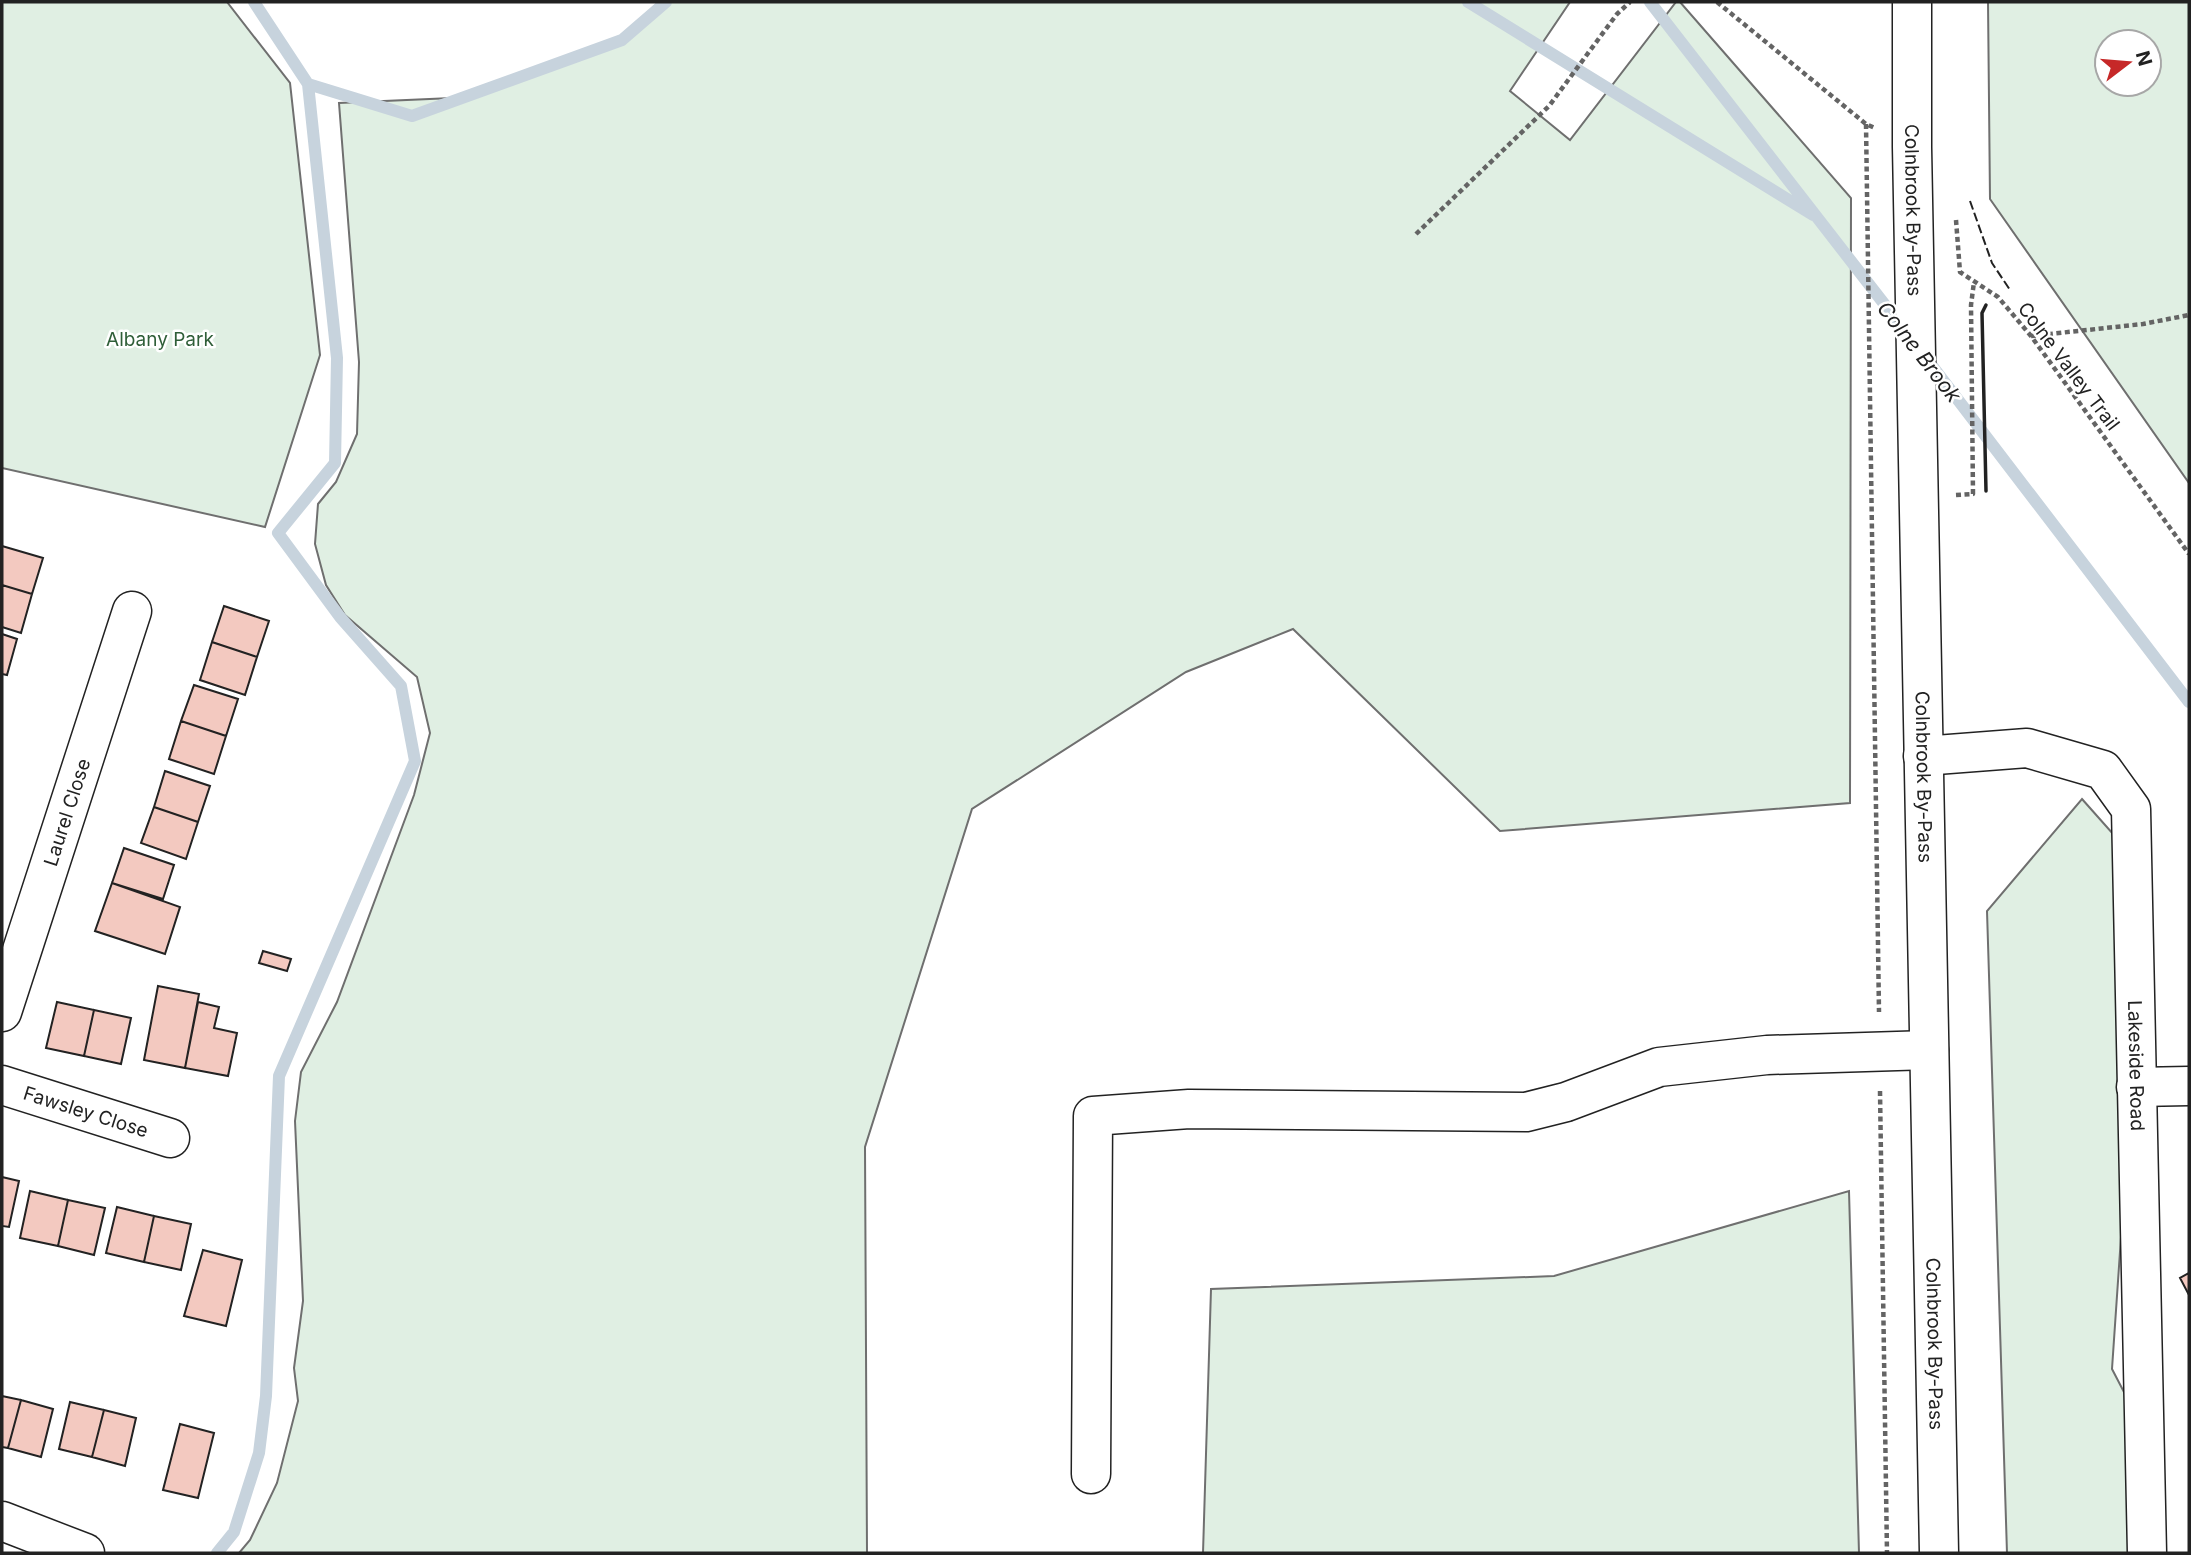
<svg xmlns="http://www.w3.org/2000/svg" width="2191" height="1555" viewBox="0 0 2191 1555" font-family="Inter,sans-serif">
<rect width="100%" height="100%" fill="#fff"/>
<path fill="#e0efe3" stroke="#6f6f6f" stroke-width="2" fill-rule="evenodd" d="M2,2H227L290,83L320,355L265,527L2,468Z
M659,2H1570L1510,91L1570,140L1676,2H1680L1851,198L1850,803L1500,831L1293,629L1186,672L972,809L865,1147L867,1553H239L250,1540L277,1483L298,1401L294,1368L303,1301L295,1121L301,1072L337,1002L414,795L430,733L417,677L345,615L326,585L315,544L318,504L336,482L357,434L359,362L339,103L475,97L619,40Z
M1988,2H2189V483L1990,199ZM2107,42H2149V84H2107Z
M2082,799L2146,871L2112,1369L2152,1446L2155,1553H2007L1987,911Z
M1849,1191L1859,1553H1203L1211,1289L1554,1276Z"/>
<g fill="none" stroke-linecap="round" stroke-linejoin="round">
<path stroke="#c7d3dd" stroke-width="12" d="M1468,2L1813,215
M1650,2L1906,332
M308,84L412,116L622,40L666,2
M1926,358L2189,702
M217,1553L234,1532L259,1453L266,1396L279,1076L415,761L401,686L340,617L278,533L335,463L337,358L308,84L254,2"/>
</g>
<path fill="#f3c9c0" stroke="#222" stroke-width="2" d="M2,546L43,558L32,594L2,585Z
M2,585L32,594L21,633L2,627Z
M224,606L269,621L257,657L212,642Z
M2,634L17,639L7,675L2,674Z
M212,642L257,657L245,695L200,680Z
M194,685L238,699L226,736L181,721Z
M181,721L226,736L214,774L169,759Z
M165,771L210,786L198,822L154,807Z
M154,807L198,822L186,859L141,843Z
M124,848L174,865L163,899L112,883Z
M112,883L180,907L165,954L95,931Z
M263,951L291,959L287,971L259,963Z
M158,986L199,994L185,1068L144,1060Z
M57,1002L94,1010L84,1056L46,1048Z
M198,1002L219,1007L214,1028L237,1033L228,1076L185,1068Z
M94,1010L131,1018L121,1064L84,1056Z
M2,1177L19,1181L9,1227L2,1226Z
M30,1191L68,1200L58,1246L20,1238Z
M68,1200L105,1208L94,1255L58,1246Z
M117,1207L154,1216L144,1262L106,1253Z
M154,1216L191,1224L181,1270L144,1262Z
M203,1250L242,1260L226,1326L184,1316Z
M2189,1273V1295L2180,1278Z
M2,1396L21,1400L8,1448L2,1447Z
M21,1400L53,1409L41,1457L8,1448Z
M70,1402L104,1410L92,1457L59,1449Z
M104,1410L136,1418L125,1466L92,1457Z
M180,1424L214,1433L198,1498L163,1490Z"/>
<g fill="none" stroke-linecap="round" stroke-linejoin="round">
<defs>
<g id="minor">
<path id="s1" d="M1923,756L2027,748L2103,770L2131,809L2147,1553"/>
<path id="s2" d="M2,1012L132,611"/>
<path id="s3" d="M2,1085L170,1138"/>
<path d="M2136,1087L2189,1086"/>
<path d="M1091,1474L1093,1116L1189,1109L1526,1112L1566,1102L1659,1067L1767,1055L1929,1050"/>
<path d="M2,1521L85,1553"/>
</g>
<g id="highway">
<path id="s4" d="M1912,2V147L1939,1553"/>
</g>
</defs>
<use href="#minor" stroke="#222" stroke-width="41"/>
<use href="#highway" stroke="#222" stroke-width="41"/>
<path stroke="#646464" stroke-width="4.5" stroke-dasharray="5 3.5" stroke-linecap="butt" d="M1717,2L1866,124L1875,128
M1866,124L1879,1012
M1956,220L1960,272L1998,297L2031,336L2189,554
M1416,234L1549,106L1617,14L1630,2
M2031,336L2143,324L2189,315
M1956,495L1973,494L1971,305L1974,282
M1880,1091L1887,1553"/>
<use href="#minor" stroke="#fff" stroke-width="38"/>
<use href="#highway" stroke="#fff" stroke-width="38"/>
<path stroke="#222" stroke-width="2" stroke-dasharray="9 3.5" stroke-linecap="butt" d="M1970,201L1992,263L2010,290"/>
<path stroke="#222" stroke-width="3.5" d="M1986,305L1982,313L1986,491"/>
</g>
<g text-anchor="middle" stroke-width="5" stroke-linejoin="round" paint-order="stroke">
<g font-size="19" fill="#222" stroke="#fff">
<text dy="7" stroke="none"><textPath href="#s4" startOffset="208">Colnbrook By-Pass</textPath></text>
<text transform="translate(2069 366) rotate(53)" y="7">Colne Valley Trail</text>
<text dy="7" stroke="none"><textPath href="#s4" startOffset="775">Colnbrook By-Pass</textPath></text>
<text dy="7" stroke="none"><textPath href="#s2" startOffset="210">Laurel Close</textPath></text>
<text dy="7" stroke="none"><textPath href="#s1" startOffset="488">Lakeside Road</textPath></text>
<text dy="7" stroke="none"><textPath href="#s3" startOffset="88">Fawsley Close</textPath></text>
<text dy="7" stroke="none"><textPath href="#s4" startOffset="1342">Colnbrook By-Pass</textPath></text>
</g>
<g font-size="19" fill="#2f5e38" stroke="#fff">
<text x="160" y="346">Albany Park</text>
</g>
<g font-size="21" font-style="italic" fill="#222" stroke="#fff">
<text transform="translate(1919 352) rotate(52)" y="7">Colne Brook</text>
</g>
</g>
<rect width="2191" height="1555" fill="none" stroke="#222222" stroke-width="7"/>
<g transform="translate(2128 63) rotate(74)"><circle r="33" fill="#ffffff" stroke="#a7a7a7" stroke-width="2"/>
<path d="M0-5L12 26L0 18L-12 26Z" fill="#c62828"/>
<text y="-10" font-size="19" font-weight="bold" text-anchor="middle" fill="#222222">N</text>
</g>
</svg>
